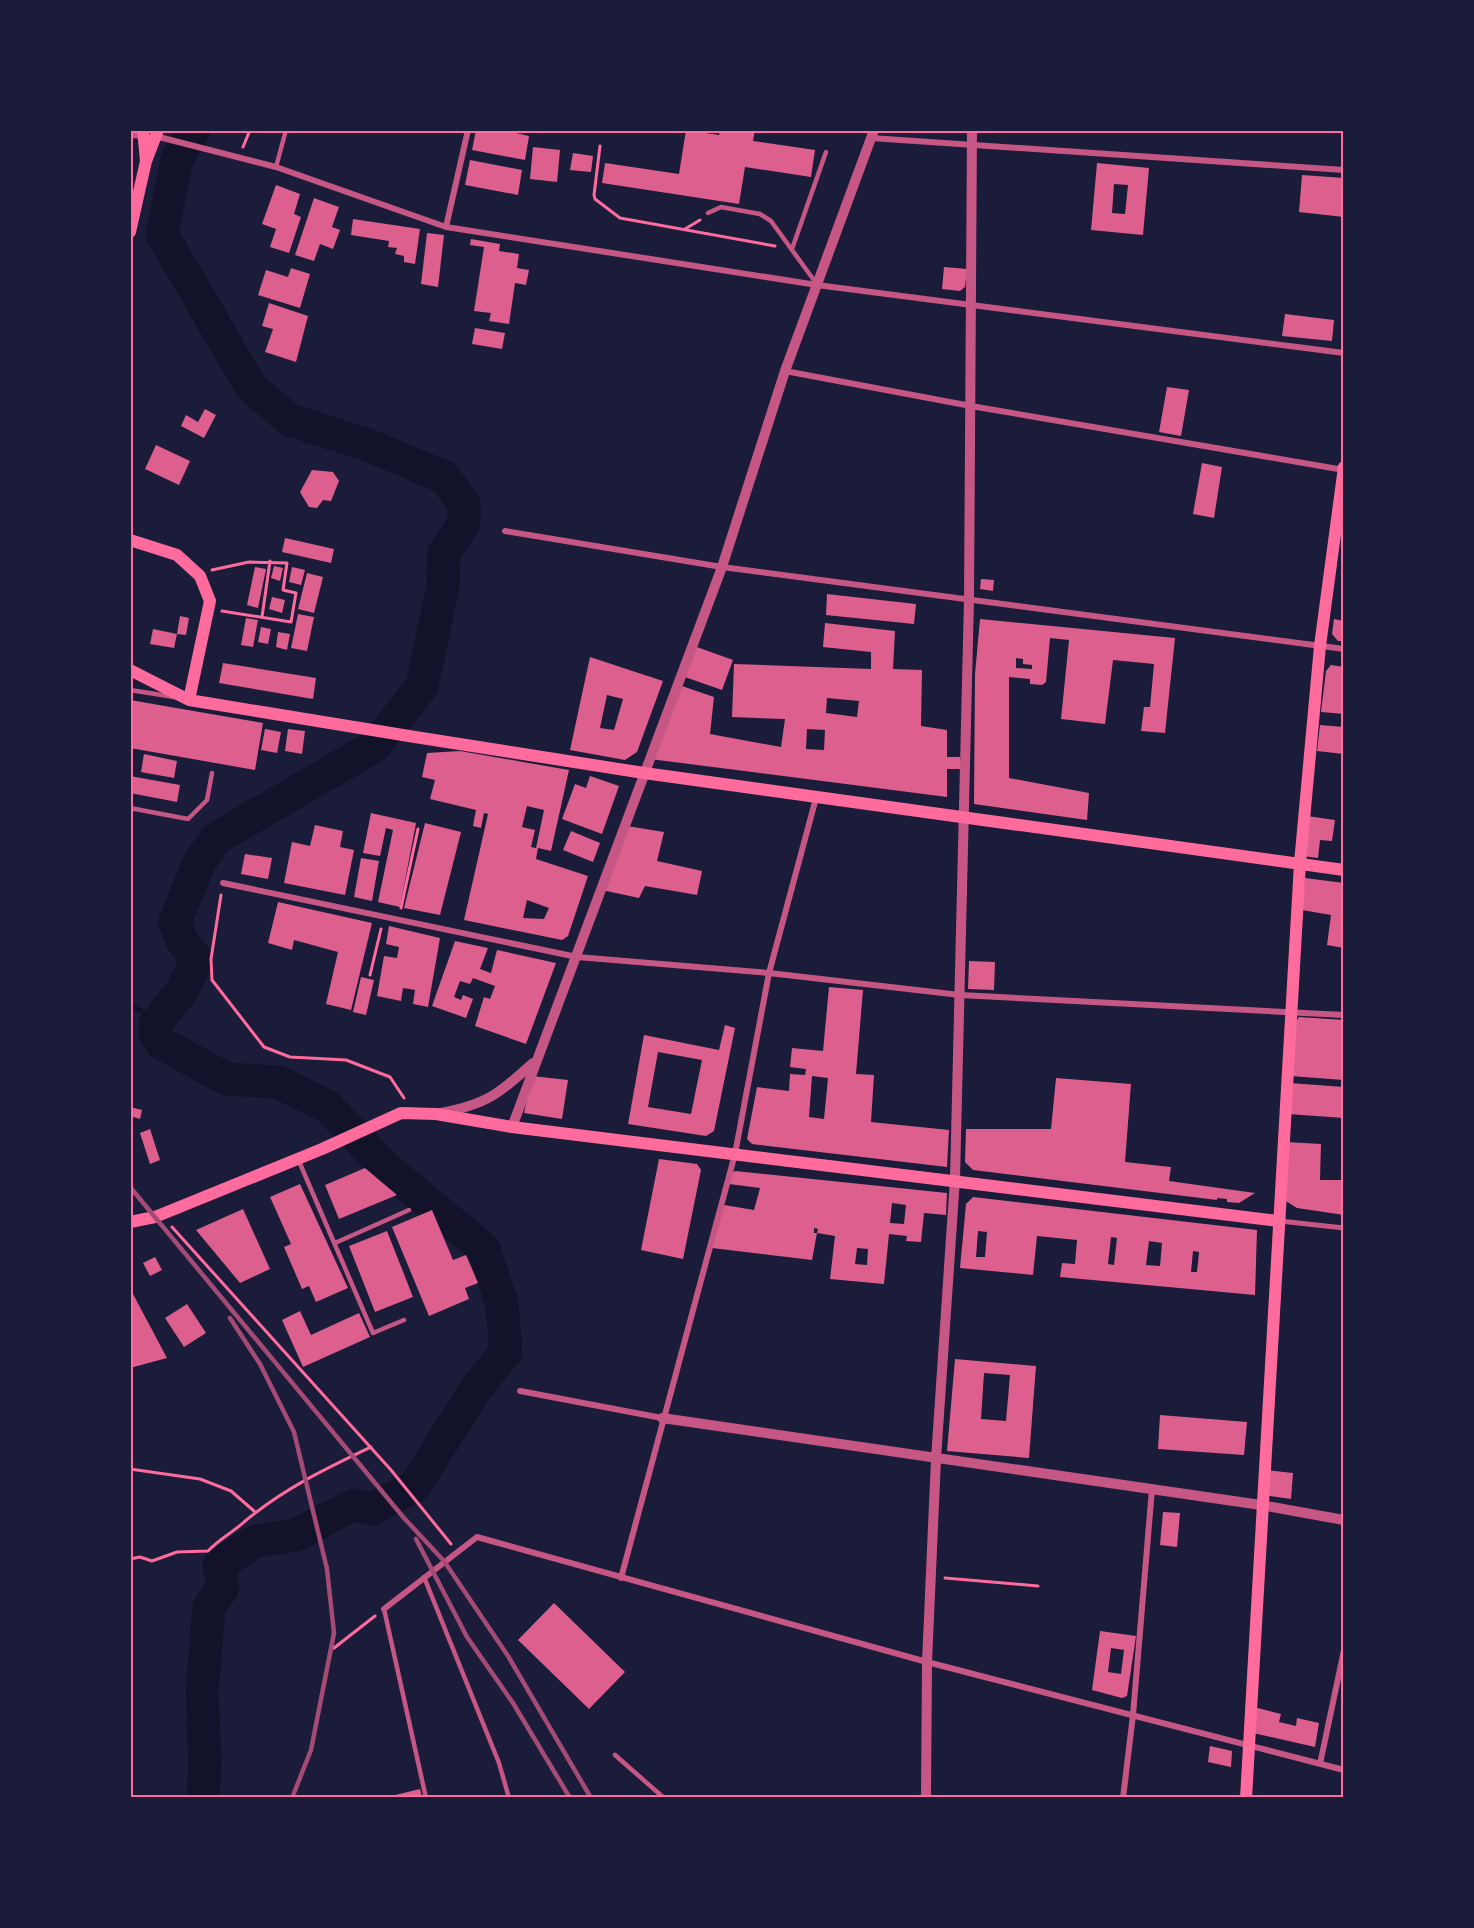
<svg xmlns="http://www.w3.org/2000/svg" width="1474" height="1928" viewBox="0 0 1474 1928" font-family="'Archivo Narrow',sans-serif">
<rect width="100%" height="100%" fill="#1b1b3a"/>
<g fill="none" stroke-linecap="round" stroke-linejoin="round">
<path stroke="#12122b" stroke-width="5" d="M130,1004L146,1014"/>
<path stroke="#12122b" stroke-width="33" d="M194,130L177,159L162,234L251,387L290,420L368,445L444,477L464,503V523L444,553L443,586L422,686L375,746L215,839L198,865L175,922L181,939L197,960L181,992L155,1025V1032L161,1043L227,1079L277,1082L327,1106L384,1166L484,1249L502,1304L506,1352L477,1387L415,1486L372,1509L353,1505L296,1535L254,1542L219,1565L223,1587L209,1608L202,1693L205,1764L203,1798"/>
</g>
<path fill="#dd5f8e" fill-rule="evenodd" d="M476,130H502L529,136L525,160L472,150Z
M686,130L719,135L720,130H755L753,141L815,150L811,177L745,167L739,204L602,183L605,163L679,174Z
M533,147L560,150L557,182L530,179Z
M573,153L593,156L591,172L570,170Z
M470,160L522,170L518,195L465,185Z
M1097,163L1149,168L1143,235L1091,230ZM1114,184L1128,185L1125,214L1112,213Z
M1302,175L1344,178V217L1299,212Z
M276,185L300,194L294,214L301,217L289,253L270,247L276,229L262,224Z
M314,198L339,207L332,227L340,230L333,249L320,244L314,261L295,255Z
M353,219L420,229L415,264L404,262V256L395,254L397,248L388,247L389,241L351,235Z
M427,233L444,235L438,287L421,284Z
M471,239L500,244L499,251L519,254L517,268L529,270L526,285L515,283L509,324L489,321L491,313L474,311L484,247L470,245Z
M944,267L967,269L965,287L960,291L942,289Z
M291,268L310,274L300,308L258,295L266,270L288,277Z
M269,303L308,316L296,362L265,352L273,329L262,326Z
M1285,314L1334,320L1332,341L1282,336Z
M475,328L505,333L502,349L472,344Z
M1167,387L1189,390L1181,436L1159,432Z
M205,409L216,415L204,438L181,426L186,415L198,422Z
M156,445L190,461L179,485L145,469Z
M1202,463L1222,467L1214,518L1193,514Z
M312,470L333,472L339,481L331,501L323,500L317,508L309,507L300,492Z
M285,538L334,549L331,563L282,552Z
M274,566L283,568L280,581L271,578Z
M255,567L266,569L258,608L247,605Z
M292,567L305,570L301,585L289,582Z
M307,573L323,577L314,613L298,609Z
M981,579L994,580L993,591L980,589Z
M827,594L916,604L914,624L826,615Z
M272,597L285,600L282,613L269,609Z
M298,614L314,617L307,651L291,648Z
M180,616L189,618L186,635L177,634Z
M246,618L258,620L253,647L241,645Z
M980,619L1175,638L1165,733L1141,731L1144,707H1150L1154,664L1113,660L1105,724L1061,719L1069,640L1050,638L1046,682L1042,685L1030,684V679L1009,677V778L1089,793L1087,820L974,804L975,674ZM1016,658L1023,659V664L1032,665V669L1016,668Z
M1334,619L1344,621V641H1338L1332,634Z
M825,623L895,631L893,669L922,670L921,726L947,730V757H960V769H947V797L650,759L679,685L714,697L710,734L781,747L785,719L732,717L734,664L871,669V652L823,647ZM827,698L859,701L857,717L826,713ZM807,729L825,730L824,750L806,749Z
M261,627L271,629L268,644L258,642Z
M153,629L177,634L174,648L150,644Z
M278,632L290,634L287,650L276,647Z
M694,646L733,660L722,690L682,676Z
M590,657L663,681L637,752L625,760L570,750ZM607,695L623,699L614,730L600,728Z
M223,663L316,678L313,699L219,683Z
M1331,665L1344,667V714L1321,712L1326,671Z
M130,700L263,723L255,770L130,748Z
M1320,725L1344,727V754L1317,751Z
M265,729L281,732L277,753L261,750Z
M288,729L305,731L302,754L285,751Z
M460,751L569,770L551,851L538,848L536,859L588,876L568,936L562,940L464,920L488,814L484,813L481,828L473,826L476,810L430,799L435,780L422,777L427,753ZM527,806L544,810L536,848L531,847L535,830L522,827ZM527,900L549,908L544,919L523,918Z
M144,754L177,761L174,778L141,772Z
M130,776L180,785L177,802L130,793Z
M590,776L619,786L602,834L562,819L575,784L586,788Z
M371,813L416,823L400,907L378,902L393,830L386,828L380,856L363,853Z
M1307,816L1335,820L1332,841L1320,840L1318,858L1302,856Z
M425,823L461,832L440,915L404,908Z
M315,825L343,831L340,847L354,850L345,895L284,883L292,842L310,846Z
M627,826L664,832L657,861L702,871L697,895L645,886L639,898L602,890Z
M571,831L600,843L593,862L563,850Z
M245,854L272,858L268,879L241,874Z
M361,858L379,861L372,901L354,897Z
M1305,878L1344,883V948L1327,945L1331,915L1302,910Z
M278,902L372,923L351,1010L326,1004L338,952L294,940L292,950L268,943Z
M389,926L440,938L428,1007L413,1004L415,990L403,988L401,1001L377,996L384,956L397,958L399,947L386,944Z
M455,941L488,948L480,969L491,973L497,950L556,963L526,1044L475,1026L484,997L490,999L495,986L473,978L470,984L460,981L454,997L461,1000L463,995L473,999L466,1018L432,1006Z
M969,961L995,962L994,990L968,989Z
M361,977L374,980L366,1015L353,1012Z
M829,987L863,990L856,1074L874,1075L871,1122L949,1130L947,1167L752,1144L747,1139L757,1087L789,1091L790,1074L805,1075L806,1069L790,1067L792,1048L823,1051ZM812,1076L828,1078L824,1119L809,1117Z
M1299,1017L1344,1020V1080L1290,1076L1294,1024Z
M725,1025L735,1028L714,1131L706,1136L628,1124L644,1035L719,1050ZM658,1052L702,1060L691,1114L648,1107Z
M532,1076L568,1080L562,1119L524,1113Z
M1056,1078L1131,1084L1125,1162L1171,1167L1169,1181L1255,1193L1239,1203L1227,1202V1199L1217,1198V1200L973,1170L965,1162L966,1129H1051Z
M1290,1083L1344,1087V1118L1288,1114Z
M130,1107L142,1110L140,1119L130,1116Z
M150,1129L160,1160L150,1164L140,1133Z
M1287,1142L1321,1144L1320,1180H1344V1215L1297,1208L1284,1200Z
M659,1159L697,1164L701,1170L683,1259L641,1250Z
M365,1168L397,1195L339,1219L325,1185Z
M735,1171L947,1193L946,1215L924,1213L921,1242L906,1241L907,1236L889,1234L884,1284L830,1279L835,1236L817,1233L818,1229L814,1228V1233H817L812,1260L712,1248L724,1205L754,1210L760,1188L729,1184L731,1174ZM892,1203L906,1205L904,1224L890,1223ZM857,1248L868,1249L867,1265L855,1264Z
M300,1184L348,1288L316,1302L309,1286L302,1289L284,1247L291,1244L270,1197Z
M973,1197L1257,1230L1255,1295L1060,1277L1062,1263L1075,1264L1077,1240L1037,1236L1033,1275L960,1268L966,1204ZM978,1231L987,1232L985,1257H976ZM1111,1237L1117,1238L1114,1265L1108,1264ZM1149,1241L1162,1243L1160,1266L1146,1265ZM1193,1251L1199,1252L1197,1272H1191Z
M243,1209L270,1269L240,1283L196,1230Z
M432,1210L453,1260L466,1255L478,1283L465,1288L469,1299L429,1316L392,1227Z
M387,1231L413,1297L375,1312L349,1246Z
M155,1257L162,1270L150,1276L143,1263Z
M130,1294H133L167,1358L130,1368Z
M187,1304L206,1333L184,1347L165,1318Z
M300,1311L311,1335L359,1313L370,1337L303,1367L282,1320Z
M955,1359L1036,1366L1029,1458L947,1451ZM984,1373L1010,1375L1006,1421L981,1419Z
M1160,1415L1247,1422L1244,1455L1158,1449Z
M1264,1470L1293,1473L1291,1499L1264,1495Z
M1163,1512L1180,1513L1177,1547L1160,1545Z
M554,1603L625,1672L589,1709L518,1640Z
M1100,1631L1136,1636L1127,1696L1122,1698L1092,1690ZM1111,1648L1124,1650L1121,1674L1108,1672Z
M1254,1707L1281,1714L1279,1722L1296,1726L1297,1718L1319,1723L1315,1747L1253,1733Z
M1210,1746L1232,1751L1231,1767L1208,1762Z
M420,1789L422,1797H387Z"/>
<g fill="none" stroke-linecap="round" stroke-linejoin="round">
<path stroke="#ff6b9d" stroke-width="3" d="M600,146L594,195L595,199L620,218L775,246
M243,147L250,130
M685,229L700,220
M212,570L249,562L287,563L283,590L296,593L291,622L222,611
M262,617L270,561
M221,895L211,959L212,980L264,1047L290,1057L346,1060L390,1077L404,1098
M401,908L418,829
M370,975L381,929
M172,1227L391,1470L451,1544
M130,1469L200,1479L231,1491L254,1511
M130,1559L140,1557L152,1561L177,1552L208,1551C219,1539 232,1533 244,1522C283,1489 325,1469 371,1447
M945,1578L1038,1586
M334,1648L375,1616"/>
<path stroke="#c65784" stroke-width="4.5" d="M276,167L286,130
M708,213L721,207L760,214L771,221L816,283
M792,249L826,152
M130,690L174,697
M130,808L188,819L207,800L212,773
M298,1159L373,1333L404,1320
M335,1243L409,1210
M424,1577L499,1763L509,1798
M384,1609L426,1798
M615,1755L664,1798"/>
<path stroke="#c65784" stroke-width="5" d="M1280,1221L1344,1228"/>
<path stroke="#c65784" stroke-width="6" d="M130,135L145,136
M155,136L276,167L446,227L817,285L1344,353
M871,138L1344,170
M446,227L468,130
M785,371L971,406L1344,470
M505,531L722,567L1344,649
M223,883L577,957L769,973L960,995L1344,1015
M520,1391L662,1418
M621,1578L735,1154L769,973L816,798
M384,1609L477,1537L927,1662L1344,1770
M1320,1764L1344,1650
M1123,1798L1133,1715L1152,1489"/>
<path stroke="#c65784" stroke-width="10" d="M441,1113C487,1104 499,1094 533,1063
M512,1127L722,567L785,371L874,130
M662,1418L1261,1505L1344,1520
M926,1798L927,1662L936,1459L955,1179L969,599L972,130"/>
<path stroke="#ff6b9d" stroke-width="12" d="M143,130L146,161L158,130
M130,232L146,161
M130,540L177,555L200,576L210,601L189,700
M130,670L189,700L415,737L644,773L1344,870
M130,1222L155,1217L322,1149L401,1113L436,1114L512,1127L1278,1221
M1246,1798L1300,863L1320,646L1344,467"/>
<path stroke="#a44b75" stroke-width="4.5" d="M130,1187L404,1518L444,1561L508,1656L591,1798
M230,1318L260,1364L294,1432L327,1569L334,1633L311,1750L292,1798
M416,1539L467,1637L513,1703L570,1798"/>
</g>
<rect width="1474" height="1928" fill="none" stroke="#1b1b3a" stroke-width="264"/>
<rect x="132" y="132" width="1210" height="1664" fill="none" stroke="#ff6b9d" stroke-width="2"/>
</svg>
